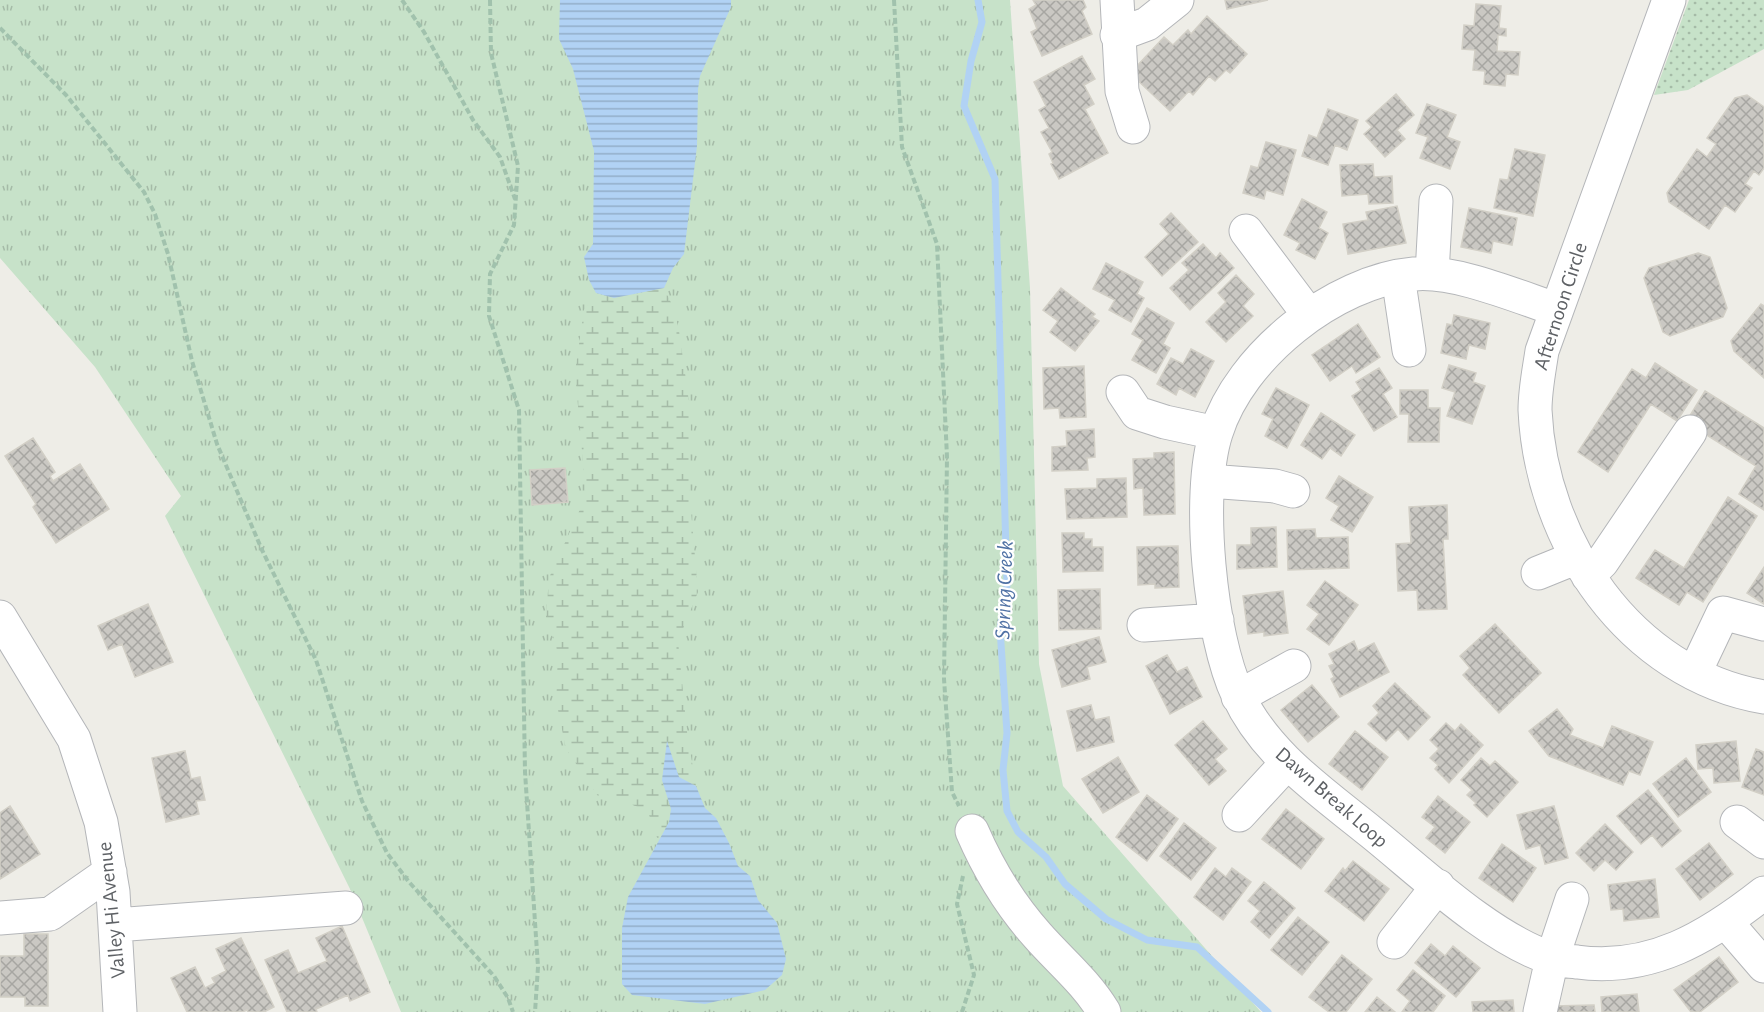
<svg xmlns="http://www.w3.org/2000/svg" width="1764" height="1012" viewBox="0 0 1764 1012" font-family="'Alegreya Sans',sans-serif">
<defs>
<pattern id="grass-tufts" width="24" height="20" patternUnits="userSpaceOnUse" patternTransform="scale(1.5)"><rect width="24" height="20" fill="#c7e2c9"/><path d="M3 7l-1-3M5 7V3M7 7l1-3M15 17l-1-3M17 17v-4M19 17l1-3" fill="none" stroke="#a5bba7"/></pattern>
<pattern id="wetland-marsh" width="20" height="14" patternUnits="userSpaceOnUse" patternTransform="scale(1.5)"><rect width="20" height="14" fill="#c7e2c9"/><path d="M1 5h8M5 5V1M11 12h8M15 12V8" fill="none" stroke="#a5bba7"/></pattern>
<pattern id="park-dots" width="8" height="8" patternUnits="userSpaceOnUse" patternTransform="scale(1.5)"><rect width="8" height="8" fill="#c7e2c9"/><path d="M2 2h.1M6 6h.1" fill="none" stroke="#a5bba7" stroke-width="1.8" stroke-linecap="round"/></pattern>
<pattern id="water-rules" width="6" height="5" patternUnits="userSpaceOnUse" patternTransform="scale(1.5)"><rect width="6" height="5" fill="#b1d2f4"/><path d="M0 2.5h6" fill="none" stroke="#93aec9"/></pattern>
<pattern id="building-cross-hatch" width="8" height="8" patternUnits="userSpaceOnUse" patternTransform="scale(1.5)"><rect width="8" height="8" fill="#cac8c3"/><path d="M0 0l8 8M0 8l8-8" fill="none" stroke="#a7a6a2"/></pattern>
</defs>
<rect width="100%" height="100%" fill="#eeede7"/>
<path fill="url(#grass-tufts)" d="M0,0H1010L1030,288L1039,664L1063,786L1261,1012H401L351,891L165,516L181,496L95,367L0,258Z"/>
<path fill="url(#wetland-marsh)" d="M664,288L674,309L679,331L691,415L689,488L698,592L678,641L687,732L696,786L679,777L667,743L662,780L671,809L669,822L659,843L648,812L621,799L598,796L566,749L556,700L558,654L546,617L549,578L586,496L575,372L584,310L596,293L614,298Z"/>
<path fill="url(#park-dots)" d="M1689,0H1764V49L1688,90L1654,95Z"/>
<path fill="url(#water-rules)" d="M560,0H731V7L700,76L698,89L697,146L684,254L673,268L664,288L614,298L596,293L589,280L584,257L593,244L594,151L573,69L559,39Z
M667,741L679,777L696,786L705,808L716,818L729,843L738,866L750,876L758,900L777,923L786,959L782,975L765,990L705,1004L632,995L622,984V928L628,897L669,822L671,809L662,780Z"/>
<g fill="none" stroke-linecap="round" stroke-linejoin="round">
<path stroke="#b1d2f4" stroke-width="7" d="M978,0L982,22L971,61L964,106L995,179L1007,585L1000,629L1007,733L1003,770L1007,811L1018,832L1046,857L1065,884L1106,919L1147,940L1197,947L1268,1012"/>
</g>
<path fill="url(#building-cross-hatch)" stroke="#d2cfc6" stroke-width="1.5" d="M1033,0H1083L1086,7L1082,11L1092,34L1042,56L1031,32L1037,29L1029,9L1036,5Z
M1225,0H1268L1227,9Z
M1476,4L1501,6L1499,28L1506,29V36L1498,35L1497,51L1520,52L1518,75L1506,74L1505,86L1484,84L1485,71L1473,70L1475,50L1462,49L1464,25L1474,26Z
M1207,16L1247,54L1230,73L1226,70L1215,81L1209,76L1193,95L1189,91L1170,111L1133,76L1137,71L1136,67L1164,37L1173,45L1188,30L1191,34Z
M1082,56L1095,79L1084,85L1094,104L1085,109L1108,153L1059,179L1051,164L1053,163L1049,154L1052,152L1041,132L1049,128L1039,110L1046,106L1034,82Z
M1396,94L1414,115L1397,130L1405,139L1385,157L1364,134L1372,127L1366,121Z
M1747,95L1764,107V168L1759,175L1754,171L1745,184L1752,188L1735,212L1725,205L1709,229L1669,202L1667,193L1697,149L1707,157L1716,144L1707,138L1735,98Z
M1427,104L1456,115L1447,137L1460,142L1450,169L1420,158L1428,137L1416,133Z
M1328,109L1358,120L1347,150L1335,145L1328,165L1302,156L1309,135L1317,138Z
M1266,142L1296,150L1283,195L1266,190L1264,199L1243,193L1251,166L1258,168Z
M1515,149L1545,155L1533,216L1494,208L1500,179L1508,180Z
M1373,164L1374,177L1392,176L1393,203L1369,204L1368,194L1342,196L1340,165Z
M1302,199L1327,212L1319,228L1328,233L1315,259L1296,250L1300,243L1284,235Z
M1397,206L1406,243L1348,254L1343,224L1368,220L1366,212Z
M1469,208L1517,218L1512,245L1493,241L1491,253L1461,247Z
M1171,213L1198,242L1162,276L1145,257L1169,234L1160,224Z
M1203,244L1216,258L1220,253L1234,268L1190,310L1170,288L1189,270L1182,263Z
M1698,253L1710,257L1727,308L1723,317L1670,336L1663,332L1644,278L1649,268Z
M1106,263L1143,282L1137,294L1144,298L1131,322L1109,310L1115,300L1093,289Z
M1236,275L1254,294L1243,306L1253,316L1226,342L1206,322L1226,302L1218,293Z
M1061,288L1095,314L1092,317L1099,321L1075,351L1050,332L1058,321L1043,310Z
M1761,304L1764,306V378L1734,351L1731,341Z
M1147,308L1174,323L1163,344L1170,348L1156,373L1132,360L1143,340L1132,334Z
M1454,315L1490,323L1485,349L1469,345L1466,359L1441,353L1447,324L1452,325Z
M1358,324L1380,357L1356,373L1352,366L1330,381L1312,355Z
M1191,349L1214,361L1195,397L1179,388L1176,395L1157,384L1171,358L1183,364Z
M1655,363L1697,390L1677,421L1651,404L1608,472L1578,452L1632,369L1646,378Z
M1449,365L1476,373L1473,382L1485,386L1472,424L1447,416L1455,392L1442,388Z
M1084,366L1086,417L1060,418L1059,408L1044,409L1043,368Z
M1379,368L1392,388L1383,394L1397,417L1374,431L1352,396L1361,390L1356,382Z
M1276,388L1309,405L1287,448L1265,436L1273,419L1262,414Z
M1400,390H1428V408H1440L1439,442H1408L1409,414H1400Z
M1705,391L1764,428V510L1739,494L1756,466L1686,422Z
M1321,413L1355,435L1341,456L1330,448L1322,459L1301,445Z
M1094,429L1095,457L1087,458L1088,470L1052,471V447L1067,446L1066,431Z
M33,438L55,472L50,476L53,481L80,464L109,509L56,543L33,507L36,504L5,456Z
M1174,452L1175,514L1144,515L1143,488L1134,489L1133,459L1154,458V453Z
M565,468L568,502L532,505L530,470Z
M1339,476L1373,497L1352,532L1331,520L1339,506L1326,498Z
M1126,478L1127,517L1067,519L1065,489L1097,488V479Z
M1728,497L1757,516L1703,602L1687,592L1679,605L1636,578L1655,550L1684,568Z
M1447,505L1448,539H1443L1447,609L1418,610L1417,590L1398,591L1396,544L1411,543L1409,507Z
M1276,527L1277,567L1237,569V545H1251V528Z
M1315,529L1316,538L1348,537L1349,568L1288,570L1287,530Z
M1062,533H1084V539H1092V547H1103V571L1063,572Z
M1178,546L1179,587L1155,588V584L1138,585L1137,547Z
M1764,567V604L1747,593Z
M1325,581L1358,605L1329,645L1307,629L1319,614L1307,605Z
M1100,589L1101,629L1059,630L1058,590Z
M1283,591L1288,633L1264,636V632L1248,634L1243,596Z
M148,604L173,662L135,677L122,644L108,650L98,626Z
M1495,624L1541,673L1499,713L1463,675L1470,668L1460,656Z
M1099,637L1106,662L1087,667L1090,679L1062,687L1052,650Z
M1354,641L1358,651L1374,643L1389,672L1340,697L1331,679L1334,677L1329,666L1334,664L1329,654Z
M1167,655L1177,672L1187,667L1202,697L1170,714L1146,666Z
M1395,683L1430,717L1408,740L1398,729L1386,741L1368,724L1379,713L1373,706Z
M1312,685L1339,717L1308,742L1281,710Z
M1091,705L1095,720L1109,717L1114,742L1077,751L1067,711Z
M1557,709L1573,729L1570,735L1603,748L1612,726L1653,742L1640,775L1629,771L1623,785L1549,756L1529,731Z
M1203,721L1227,749L1215,759L1226,771L1209,785L1175,745Z
M1446,723L1455,731L1461,724L1483,745L1449,783L1435,769L1438,765L1430,758L1439,749L1430,740Z
M1355,731L1388,757L1362,790L1329,764Z
M1736,741L1740,781L1714,783L1713,768L1698,769L1696,745Z
M1756,749L1764,752V795L1742,787Z
M185,751L191,779L200,777L205,800L196,801L199,814L166,822L152,758Z
M1118,757L1139,792L1103,813L1082,779Z
M1481,758L1490,766L1495,761L1518,782L1487,817L1474,805L1476,803L1467,795L1472,790L1461,780Z
M1686,758L1711,792L1678,817L1653,784Z
M1648,790L1681,831L1662,847L1652,835L1641,844L1617,816Z
M1147,795L1178,819L1147,861L1116,837Z
M1438,796L1470,822L1445,853L1426,838L1435,827L1422,817Z
M10,806L40,854L0,879V813Z
M1554,806L1568,858L1545,864L1540,845L1526,849L1517,815Z
M1286,809L1324,839L1301,869L1262,839Z
M1184,823L1216,848L1191,880L1160,856Z
M1605,824L1633,852L1616,870L1605,860L1594,871L1576,853Z
M1709,843L1733,874L1700,900L1676,869Z
M1502,844L1536,868L1513,902L1479,878Z
M1353,861L1389,889L1364,921L1325,891L1343,868L1345,871Z
M1215,868L1226,877L1232,868L1251,882L1223,920L1194,897Z
M1655,879L1659,917L1624,921L1623,909L1611,910L1608,885Z
M1264,882L1295,908L1269,938L1251,922L1260,911L1248,901Z
M1298,917L1329,942L1302,975L1271,950Z
M342,926L370,992L350,1001L348,995L316,1009L317,1012H287L265,960L288,950L298,973L327,961L316,938Z
M24,934H48V1006H25V997H0V956H24Z
M241,938L274,1007L264,1012H248L247,1010L242,1012H187L171,978L195,967L205,988L215,983L212,978L226,971L216,949Z
M1431,944L1445,956L1453,946L1480,968L1456,997L1415,963Z
M1342,955L1372,979L1346,1012H1329L1309,997Z
M1719,957L1738,982L1700,1012H1691L1674,990Z
M1413,970L1445,996L1433,1012H1402L1410,1001L1397,990Z
M1637,994L1639,1012H1602L1601,997Z
M1377,997L1395,1012H1365Z
M1513,1000L1514,1012H1473L1472,1002Z
M1594,1005L1595,1012H1554L1553,1006Z"/>
<g fill="none" stroke-linecap="round" stroke-linejoin="round">
<defs>
<path id="minor" d="M1117,0L1122,91L1133,127
M1669,0L1542,351C1539,371 1535,390 1535,410C1541,541 1629,674 1764,697
M1117,35L1147,24L1177,0
M1246,231L1309,315
M1432,274L1436,201
M1398,276L1409,350
M1555,309C1516,296 1455,270 1414,274C1334,281 1240,356 1216,433C1196,495 1210,636 1238,695C1265,754 1322,792 1371,832C1422,873 1488,937 1550,958C1558,961 1568,961 1577,962C1651,972 1708,937 1764,893
M1123,392L1137,413L1165,422L1216,433
M1209,481L1275,486L1293,491
M1538,573L1575,558
M1588,576L1602,562L1690,432
M0,617L74,739L101,822L113,892L120,1012
M1144,625L1217,620
M1695,672L1723,613L1764,624
M1238,697L1294,666
M1239,815L1287,763
M1737,822L1764,842
M972,831C988,868 1011,906 1038,936C1060,961 1086,982 1104,1012
M0,918L50,914L110,872
M1726,922L1764,966
M115,925L346,908
M1394,942L1438,886
M1540,1012L1552,959L1572,899"/>
</defs>
<use href="#minor" stroke="#b4b6b9" stroke-width="35"/>
<path stroke="#a1c2ad" stroke-width="4" stroke-dasharray="6 3" stroke-linecap="butt" d="M402,0L424,32L473,120L500,157L515,199
M490,0L491,53L518,166L514,225L490,274L489,316L519,410L525,772L538,967L535,1012
M894,0L902,147L937,244L947,457L944,679L952,792L959,806
M0,28L66,95L144,192L155,214L168,254L192,361L217,444L262,550L316,660L362,801L387,853L409,882L494,976L508,998L513,1012
M962,1012L974,975L957,904L963,876"/>
<use href="#minor" stroke="#fff" stroke-width="33"/>
</g>
<g text-anchor="middle" stroke-width="4.5" stroke-linejoin="round" paint-order="stroke">
<g font-size="21" fill="#5e6165" stroke="#fff">
<text transform="translate(1560 306) rotate(-72)" y="7">Afternoon Circle</text>
<text transform="translate(1332 797) rotate(41)" y="7">Dawn Break Loop</text>
<text transform="translate(111 910) rotate(-96)" y="7">Valley Hi Avenue</text>
</g>
<g font-size="22" font-style="italic" fill="#5072a5" stroke="#fff">
<text transform="translate(1003 590) rotate(-88)" y="8">Spring Creek</text>
</g>
</g>
</svg>
